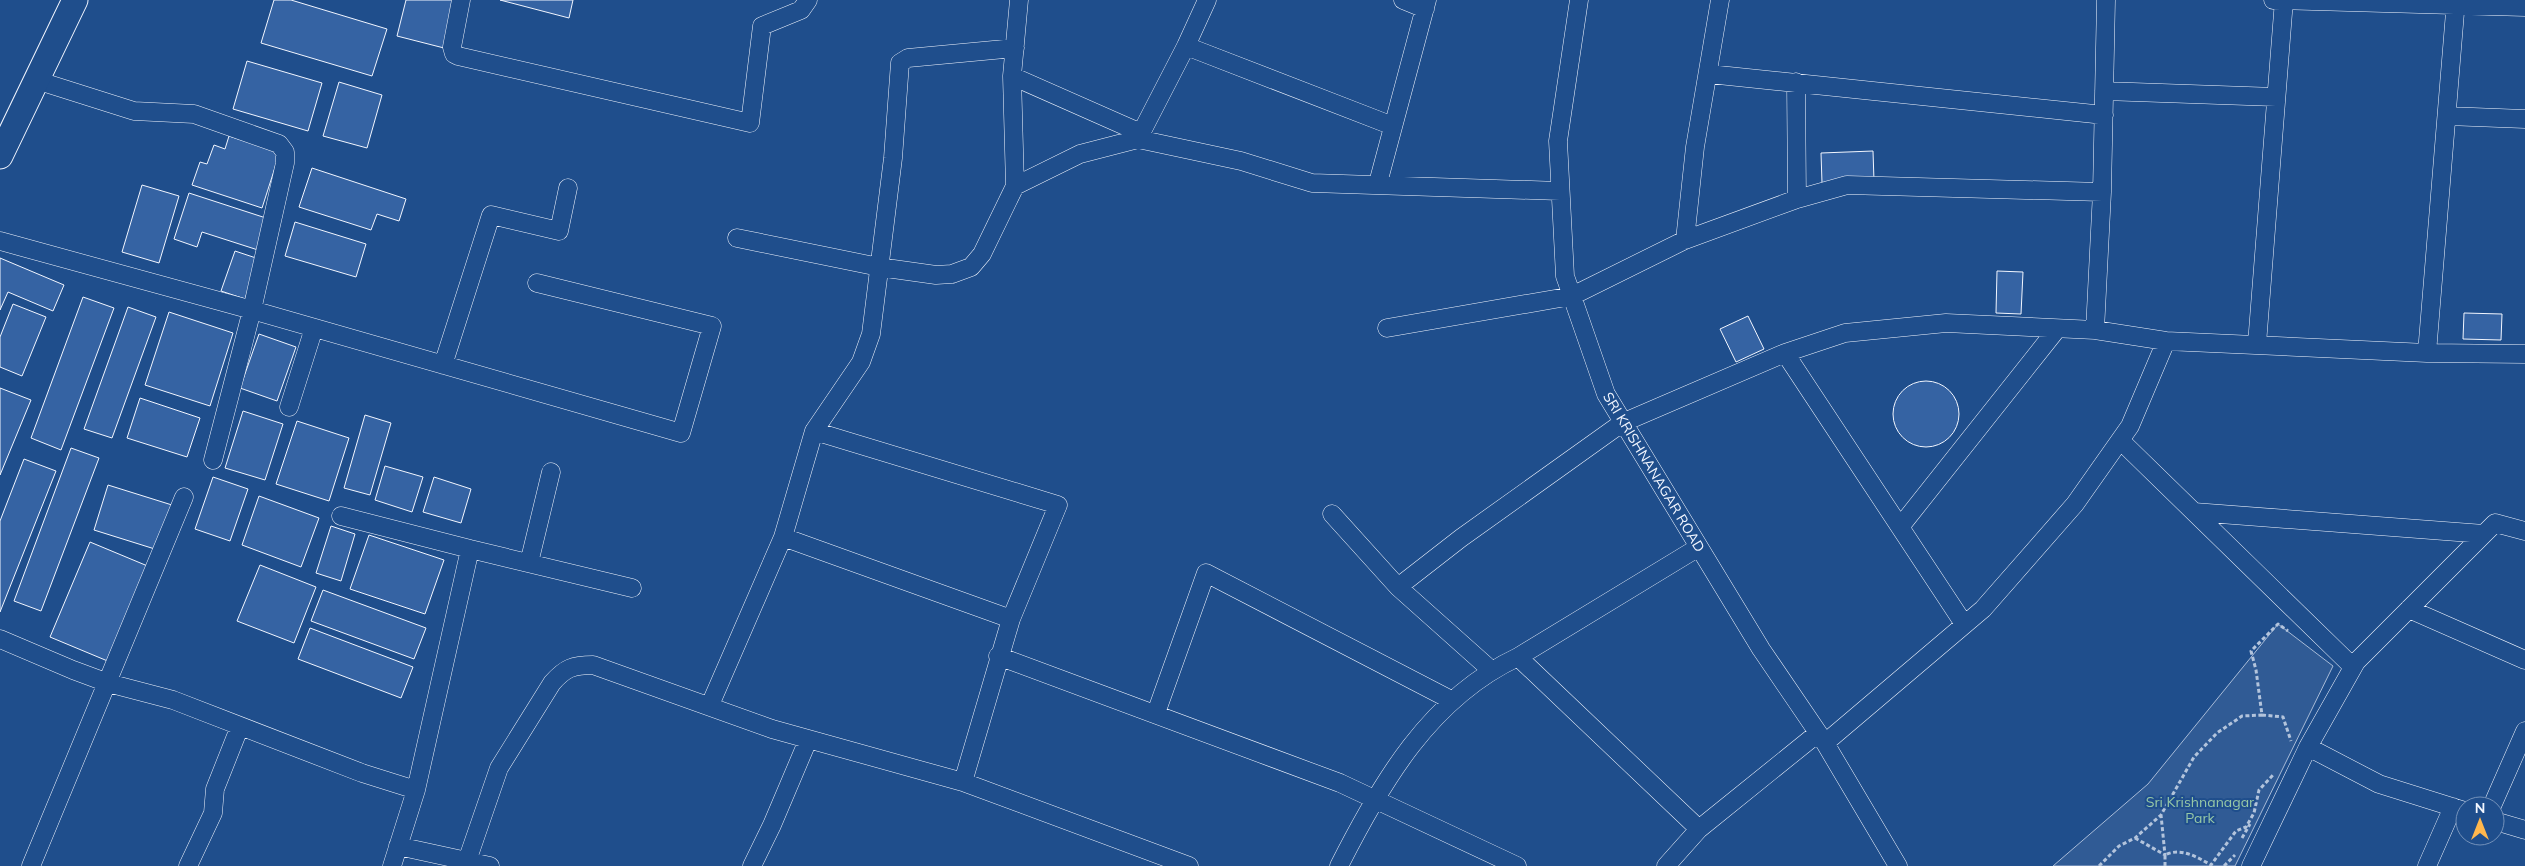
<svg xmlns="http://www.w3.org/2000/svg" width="2525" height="866" viewBox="0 0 2525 866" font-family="Mulish,sans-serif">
<rect width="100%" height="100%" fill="#1f4e8c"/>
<path fill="#305b95" stroke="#a8bbd7" d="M2278,624L2333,666L2235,866H2053L2148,784Z"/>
<path fill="#3563a3" stroke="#f2f6ff" d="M274,0H291L387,29L372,76L261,43Z
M406,0H456L444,48L397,36Z
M500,0H573L569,18Z
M247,61L322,83L308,131L233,109Z
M339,82L382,95L367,148L323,136Z
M229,136L280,152L262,208L192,185L200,162L207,164L214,145L225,149Z
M1873,151L1874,181L1822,183L1821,153Z
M312,168L406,199L399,221L377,214L371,230L299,207Z
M142,185L179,196L159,263L122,252Z
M189,193L269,219L258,250L202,232L197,247L174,239Z
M295,222L366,244L356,277L285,256Z
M235,251L259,259L245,299L221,291Z
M0,258L64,285L53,311L8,292L0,310Z
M1997,271L2023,272L2021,314L1996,313Z
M83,297L114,308L61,450L31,438Z
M13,304L46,317L22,376L0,367V337Z
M128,307L156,317L112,438L84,429Z
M169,312L233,333L210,406L145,385Z
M2464,313L2502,314L2501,340L2463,339Z
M1748,316L1764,349L1736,362L1720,329Z
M259,334L296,347L277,401L240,388Z
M1893 414a33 33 0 1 1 66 0a33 33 0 1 1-66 0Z
M0,388L31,400L0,475Z
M140,398L200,418L187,457L127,438Z
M243,411L283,424L265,480L225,468Z
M365,415L391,423L370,495L344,488Z
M297,421L349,438L329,501L276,484Z
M71,448L99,458L41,611L14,601Z
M24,459L56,471L0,612V521Z
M385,466L423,477L412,512L375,500Z
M213,477L248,489L230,541L195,529Z
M434,477L471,489L461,523L423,512Z
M108,485L172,505L158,550L94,530Z
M259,496L319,518L301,567L242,545Z
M331,526L355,534L341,581L316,573Z
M369,535L444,560L425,614L350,589Z
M90,542L150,567L110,662L50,637Z
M260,565L316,587L294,643L237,621Z
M323,590L426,628L414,659L311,621Z
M310,628L413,667L401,698L298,659Z"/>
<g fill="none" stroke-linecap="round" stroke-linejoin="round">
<defs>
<path id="minor" d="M461,0L452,47L454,54L458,56L750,123L762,26L801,10L808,0
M1403,0L1425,9
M1579,0L1558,141L1565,276L1606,394L1761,649L1825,743L1898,866
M2273,0L2525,7
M1186,46L1393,126
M1709,74L2104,115
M1012,76L1141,133
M36,80L134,111L194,114L279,144L285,152V163L252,310L213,460
M1796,82L1797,199
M2104,91L2276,97
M2447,116L2525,119
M1138,139L1186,46L1207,0
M1378,183L1427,0
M1015,186L1012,76L1019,0
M737,238L879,267L936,275L952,274L971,267L982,254L1015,186L1080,154L1138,139L1241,161L1312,183L1560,191
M1685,240L1695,147L1720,0
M0,241L252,310L681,433L712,326L537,283
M1387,328L1572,296L1685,240L1797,199L1847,185L2102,192
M2095,330L2102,192L2106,0
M2257,344L2284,0
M1785,353L1964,624
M2427,353L2456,0
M443,365L491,215L559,231L568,188
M289,407L314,328
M814,431L1058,505L1011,619L963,782
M2120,440L2353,667
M2194,512L2484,534
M1332,514L1398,587L1491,670
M341,516L470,549L416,790L392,866
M1900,527L2057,329
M783,537L1011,619
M470,549L632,588
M529,563L551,472
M1398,587L1461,538L1622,423L1785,353L1845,333L1946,323L2095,330L2166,341L2427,353L2525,354
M2409,609L2525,660
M0,639L73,670L108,683L173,700L362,773L416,790
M998,656L1340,783L1517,866
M1518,657L1699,829
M710,705L783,537L814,431L861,362L871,334L893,158L900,63L908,58L1015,48
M1156,713L1206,573L1451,700
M1825,743L1983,609L2075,504L2130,426L2166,341
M2308,747L2379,784L2465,811
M2492,806L2525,731
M2495,821L2525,830
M398,846L467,861L499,768L552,683C565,668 573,665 593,665L772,729L963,782L1189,866
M467,861L490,866
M31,866L184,497
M188,866L213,813L215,789L240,726
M752,866L772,825L808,740
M1339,866C1381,783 1430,698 1518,657L1699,547
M1666,866L1699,829L1818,733
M2251,866L2308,747L2356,662L2495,523L2525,531
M2427,866L2453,807"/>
<path id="secondary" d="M0,156L75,0"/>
</defs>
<use href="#minor" stroke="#f2f6ff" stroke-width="19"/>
<use href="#secondary" stroke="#f2f6ff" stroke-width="27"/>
<path stroke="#b3c4dc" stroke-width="3" stroke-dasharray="4 2.5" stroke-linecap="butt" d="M2262,715L2283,717L2291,741
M2135,838L2165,855L2161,815
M2242,838L2250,824
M2099,866L2119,846L2135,838L2161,815L2194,757L2217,733L2242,716L2262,715L2256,670L2251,651L2278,624L2288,631
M2165,866V855C2181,847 2197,857 2211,865L2236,831L2246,827L2254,813L2259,790L2273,775
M2224,866L2235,855"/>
<use href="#minor" stroke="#1f4e8c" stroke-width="18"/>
<use href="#secondary" stroke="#1f4e8c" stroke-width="25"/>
</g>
<g text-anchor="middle" stroke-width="4" stroke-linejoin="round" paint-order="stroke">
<g font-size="14" fill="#f2f6ff" stroke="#1f4e8c">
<text transform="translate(1654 472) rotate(59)" y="5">SRI KRISHNANAGAR ROAD</text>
</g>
<g font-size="14" fill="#97c8a6" stroke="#1f4e8c">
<text x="2200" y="807">Sri Krishnanagar<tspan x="2200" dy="16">Park</tspan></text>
</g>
</g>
<g transform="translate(2480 821)"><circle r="24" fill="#1f4e8c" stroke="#7391ba"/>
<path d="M0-4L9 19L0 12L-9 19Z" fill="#ffb74d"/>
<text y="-8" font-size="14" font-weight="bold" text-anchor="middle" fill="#f2f6ff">N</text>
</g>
</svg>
